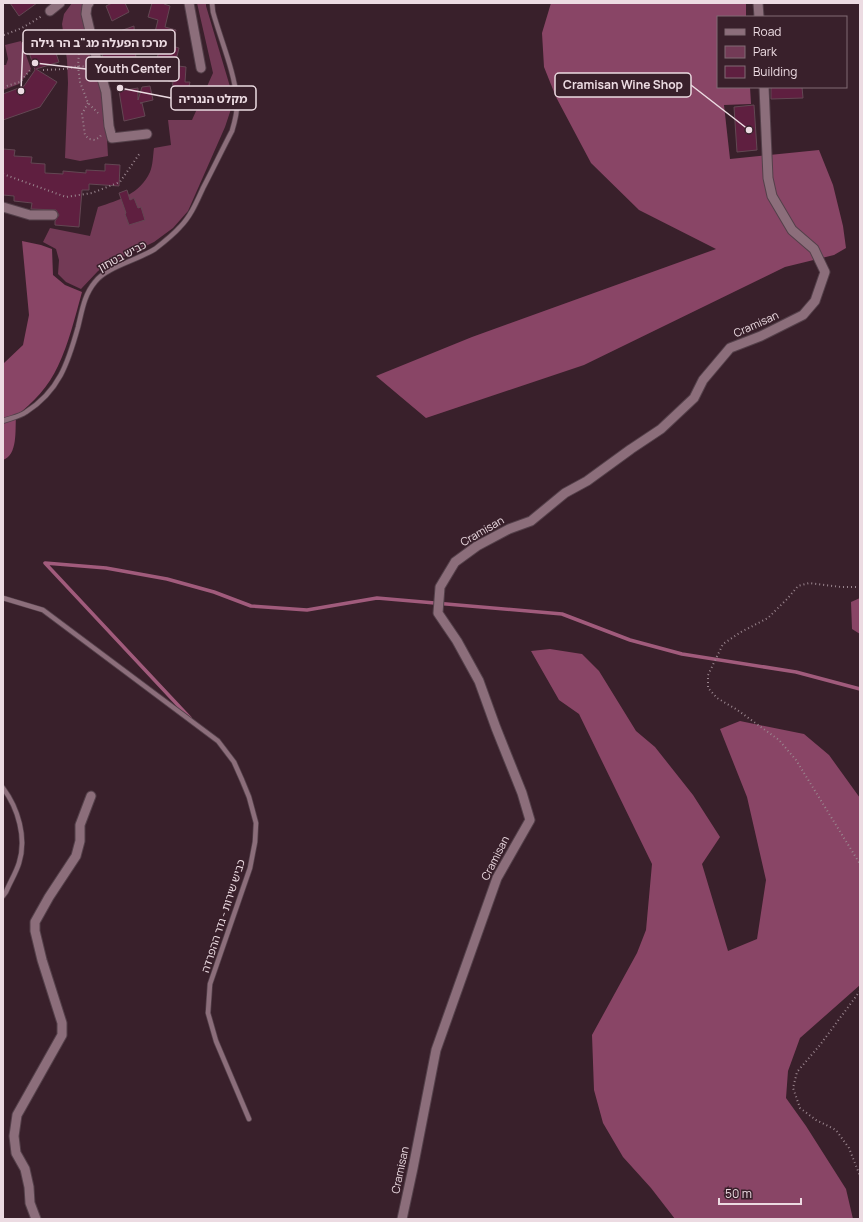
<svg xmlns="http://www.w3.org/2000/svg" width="863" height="1222" viewBox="0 0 863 1222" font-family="Manrope,'Noto Sans Hebrew',sans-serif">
<rect width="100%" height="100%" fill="#39202b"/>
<path fill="#733a56" d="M72,3H86L84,21L97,77L105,105L108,156L80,161L65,158L68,83L67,60L62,24L64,14Z
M197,3H206V6L231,90V109L225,127L188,211L173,228L154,242L105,266L98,271L81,289L66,282L58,274L59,260L56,249L43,242L50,228L90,236L98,207C119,200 140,194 150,172C153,165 153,155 154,148L171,145L168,120H192L213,73Z
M21,41L31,69L19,84L3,90V65H6L8,59L5,45Z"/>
<path fill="#894566" d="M551,3H746V17H718V87H750L751,104L724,105L730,159L819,150L833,185L843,226L846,248L834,255L785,267L584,365L426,418L376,376L472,337L716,249L639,210L591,163L556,97L544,67L542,33Z
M22,241L41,245L52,249L53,275L65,285L82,292C75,317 69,343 58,366C49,386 33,403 16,416C15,430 18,455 3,460V364L23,345L29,315Z
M860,598V634L852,629L851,602Z
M550,649L582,654L599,671L636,731L655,747L693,795L720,837L702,864L728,951L757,939L766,880L747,797L720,729L740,721L804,734L829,755L860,798V985L800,1038L788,1071L786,1098L806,1126L846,1189L853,1219H675L651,1188L623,1157L603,1123L594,1090L592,1035L637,953L646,930L652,864L579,714L559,700L531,651Z"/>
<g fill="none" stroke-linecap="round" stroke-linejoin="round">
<path stroke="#a15b7c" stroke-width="3.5" d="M190,718L45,563L106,568L167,579L214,592L251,606L307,610L377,598L562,614L630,640L682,654L796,672L860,689"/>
</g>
<path fill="#5f1f40" stroke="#634753" d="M10,3H37L19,16Z
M112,3H125L129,12L112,21L106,6Z
M152,3H164V4L170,6L165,27L176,30L172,46L179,48L175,64L157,59L160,46L152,44L158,20L148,17Z
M134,26L136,60L112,71L110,62H104L98,39Z
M48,30L59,62L36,69L57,82L40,107L3,120V94L24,86L35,70L24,38Z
M171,65L186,67L185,82H190L185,104L173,101L174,96L171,95L173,82L168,81Z
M150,86L153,100L140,103H142L145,116L124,121L119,91L138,88V100L142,87Z
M771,87H802L803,98L771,99Z
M754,105L757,150L737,152L734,107Z
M3,149L15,150L14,156L32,157L31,163L45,164V173L63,174V171L86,173V170L105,171V164L120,165L119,186L89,184V190H82L79,227L55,225V221L59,215L56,210L31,209L32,203L14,201V196L3,195Z
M127,190L130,200L134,198L138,208L141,207L145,220L129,225L125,214L126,213L119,193Z"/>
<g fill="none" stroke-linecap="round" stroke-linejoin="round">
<defs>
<path id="service" d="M3,421C10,418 19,417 26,412C59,391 68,363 78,327C82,311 84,295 95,282C106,267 138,260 155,249C164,242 173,235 180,227C191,216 197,201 203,188C213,169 222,150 232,131C235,121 238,110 237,100C234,70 221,41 213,12L212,3
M3,598L43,610L218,741L234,762L242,780L249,797L256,823L255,842L250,868L210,984L208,1013L216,1041L249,1119
M3,788C18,808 27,838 19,863C16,873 10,882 6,892L3,896"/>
<path id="minor" d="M89,3L87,6L86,14L98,65L106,92L109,126L112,138L147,134
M189,3L201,68
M758,3L759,17
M50,11L60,3
M3,207L30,215H53
M36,1219L30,1203L29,1187L25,1169L16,1153L14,1136L17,1115L62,1035V1023L42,960L35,931V922L49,897L76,856L80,841V825L91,796
M402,1219L413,1168L436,1050L497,878L530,820L522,793L496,728L479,681L457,641L438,613L440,587L455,562L477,546L509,529L531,521L565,493L587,481L631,449L661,429L694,398L703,380L730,348L761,336L803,315L815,301L825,272L814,249L792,230L772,196L768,178L764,87"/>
</defs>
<use href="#service" stroke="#54404a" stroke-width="6"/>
<use href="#minor" stroke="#54404a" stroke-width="11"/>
<path stroke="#9a858e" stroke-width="2" stroke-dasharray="1 3" stroke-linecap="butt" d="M79,30L80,39L78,66L80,82L88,103L98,113
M3,31L4,35L22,28L42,16
M43,70L65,69L78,66L89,67
M3,87L20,82L31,69
M88,103L82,114L85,135L89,139L95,140L100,137L101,135
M3,174L66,197L92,193L120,182L140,153
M860,587H841L809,583L798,586L788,598L768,618L741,632L723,644L708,675V688L717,698L736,709L779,740L796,760L860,864
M860,991L820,1045L797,1072L793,1088L800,1108L816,1120L836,1130L849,1148L860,1176"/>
<use href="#service" stroke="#8c6e7b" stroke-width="4.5"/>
<use href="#minor" stroke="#8c6e7b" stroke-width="9"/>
</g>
<g text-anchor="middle" stroke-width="3" stroke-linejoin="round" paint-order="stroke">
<g font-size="11" fill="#ecdbe2" stroke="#39202b">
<text transform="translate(122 256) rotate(-28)" y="4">כביש בטחון</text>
<text transform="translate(756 324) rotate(-24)" y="4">Cramisan</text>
<text transform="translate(482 531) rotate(-30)" y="4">Cramisan</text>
<text transform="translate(495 858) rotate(-63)" y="4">Cramisan</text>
<text transform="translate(223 916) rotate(-72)" y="4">כביש שירות - גדר ההפרדה</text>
<text transform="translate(400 1170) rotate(-78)" y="4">Cramisan</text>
</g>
</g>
<path fill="none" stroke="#ecdbe2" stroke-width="1.5" d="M21 91L23 42M35 63L86 69M749 130L691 85M120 88L171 98"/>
<g fill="#ecdbe2" stroke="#39202b" stroke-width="1.5">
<circle cx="21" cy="91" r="4"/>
<circle cx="35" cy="63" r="4"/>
<circle cx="749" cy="130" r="4"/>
<circle cx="120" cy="88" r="4"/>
</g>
<g fill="#39202b" stroke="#ecdbe2" stroke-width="1.5">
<rect x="23" y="30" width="152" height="24" rx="4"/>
<rect x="86" y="57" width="93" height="24" rx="4"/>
<rect x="555" y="73" width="136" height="24" rx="4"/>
<rect x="171" y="86" width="85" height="24" rx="4"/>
</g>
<g font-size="12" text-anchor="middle" font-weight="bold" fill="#ecdbe2">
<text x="99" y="47">מרכז הפעלה מג"ב הר גילה</text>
<text x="133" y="73">Youth Center</text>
<text x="623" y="89">Cramisan Wine Shop</text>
<text x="213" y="103">מקלט הנגריה</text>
</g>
<rect width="863" height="1222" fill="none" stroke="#ecdbe2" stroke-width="8"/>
<rect x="717" y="16" width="130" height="72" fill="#39202b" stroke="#816b74"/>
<rect x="725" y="29" width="20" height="6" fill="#8c6e7b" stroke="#816b74"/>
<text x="753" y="36" font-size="12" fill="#ecdbe2">Road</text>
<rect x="725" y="46" width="20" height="12" fill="#733a56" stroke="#816b74"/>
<text x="753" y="56" font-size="12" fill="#ecdbe2">Park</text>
<rect x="725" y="66" width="20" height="12" fill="#5f1f40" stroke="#816b74"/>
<text x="753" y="76" font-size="12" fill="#ecdbe2">Building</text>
<path d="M719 1198v6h82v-6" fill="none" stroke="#ecdbe2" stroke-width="2"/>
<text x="725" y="1198" font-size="12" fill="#ecdbe2" stroke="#39202b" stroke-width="3" paint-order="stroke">50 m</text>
</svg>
